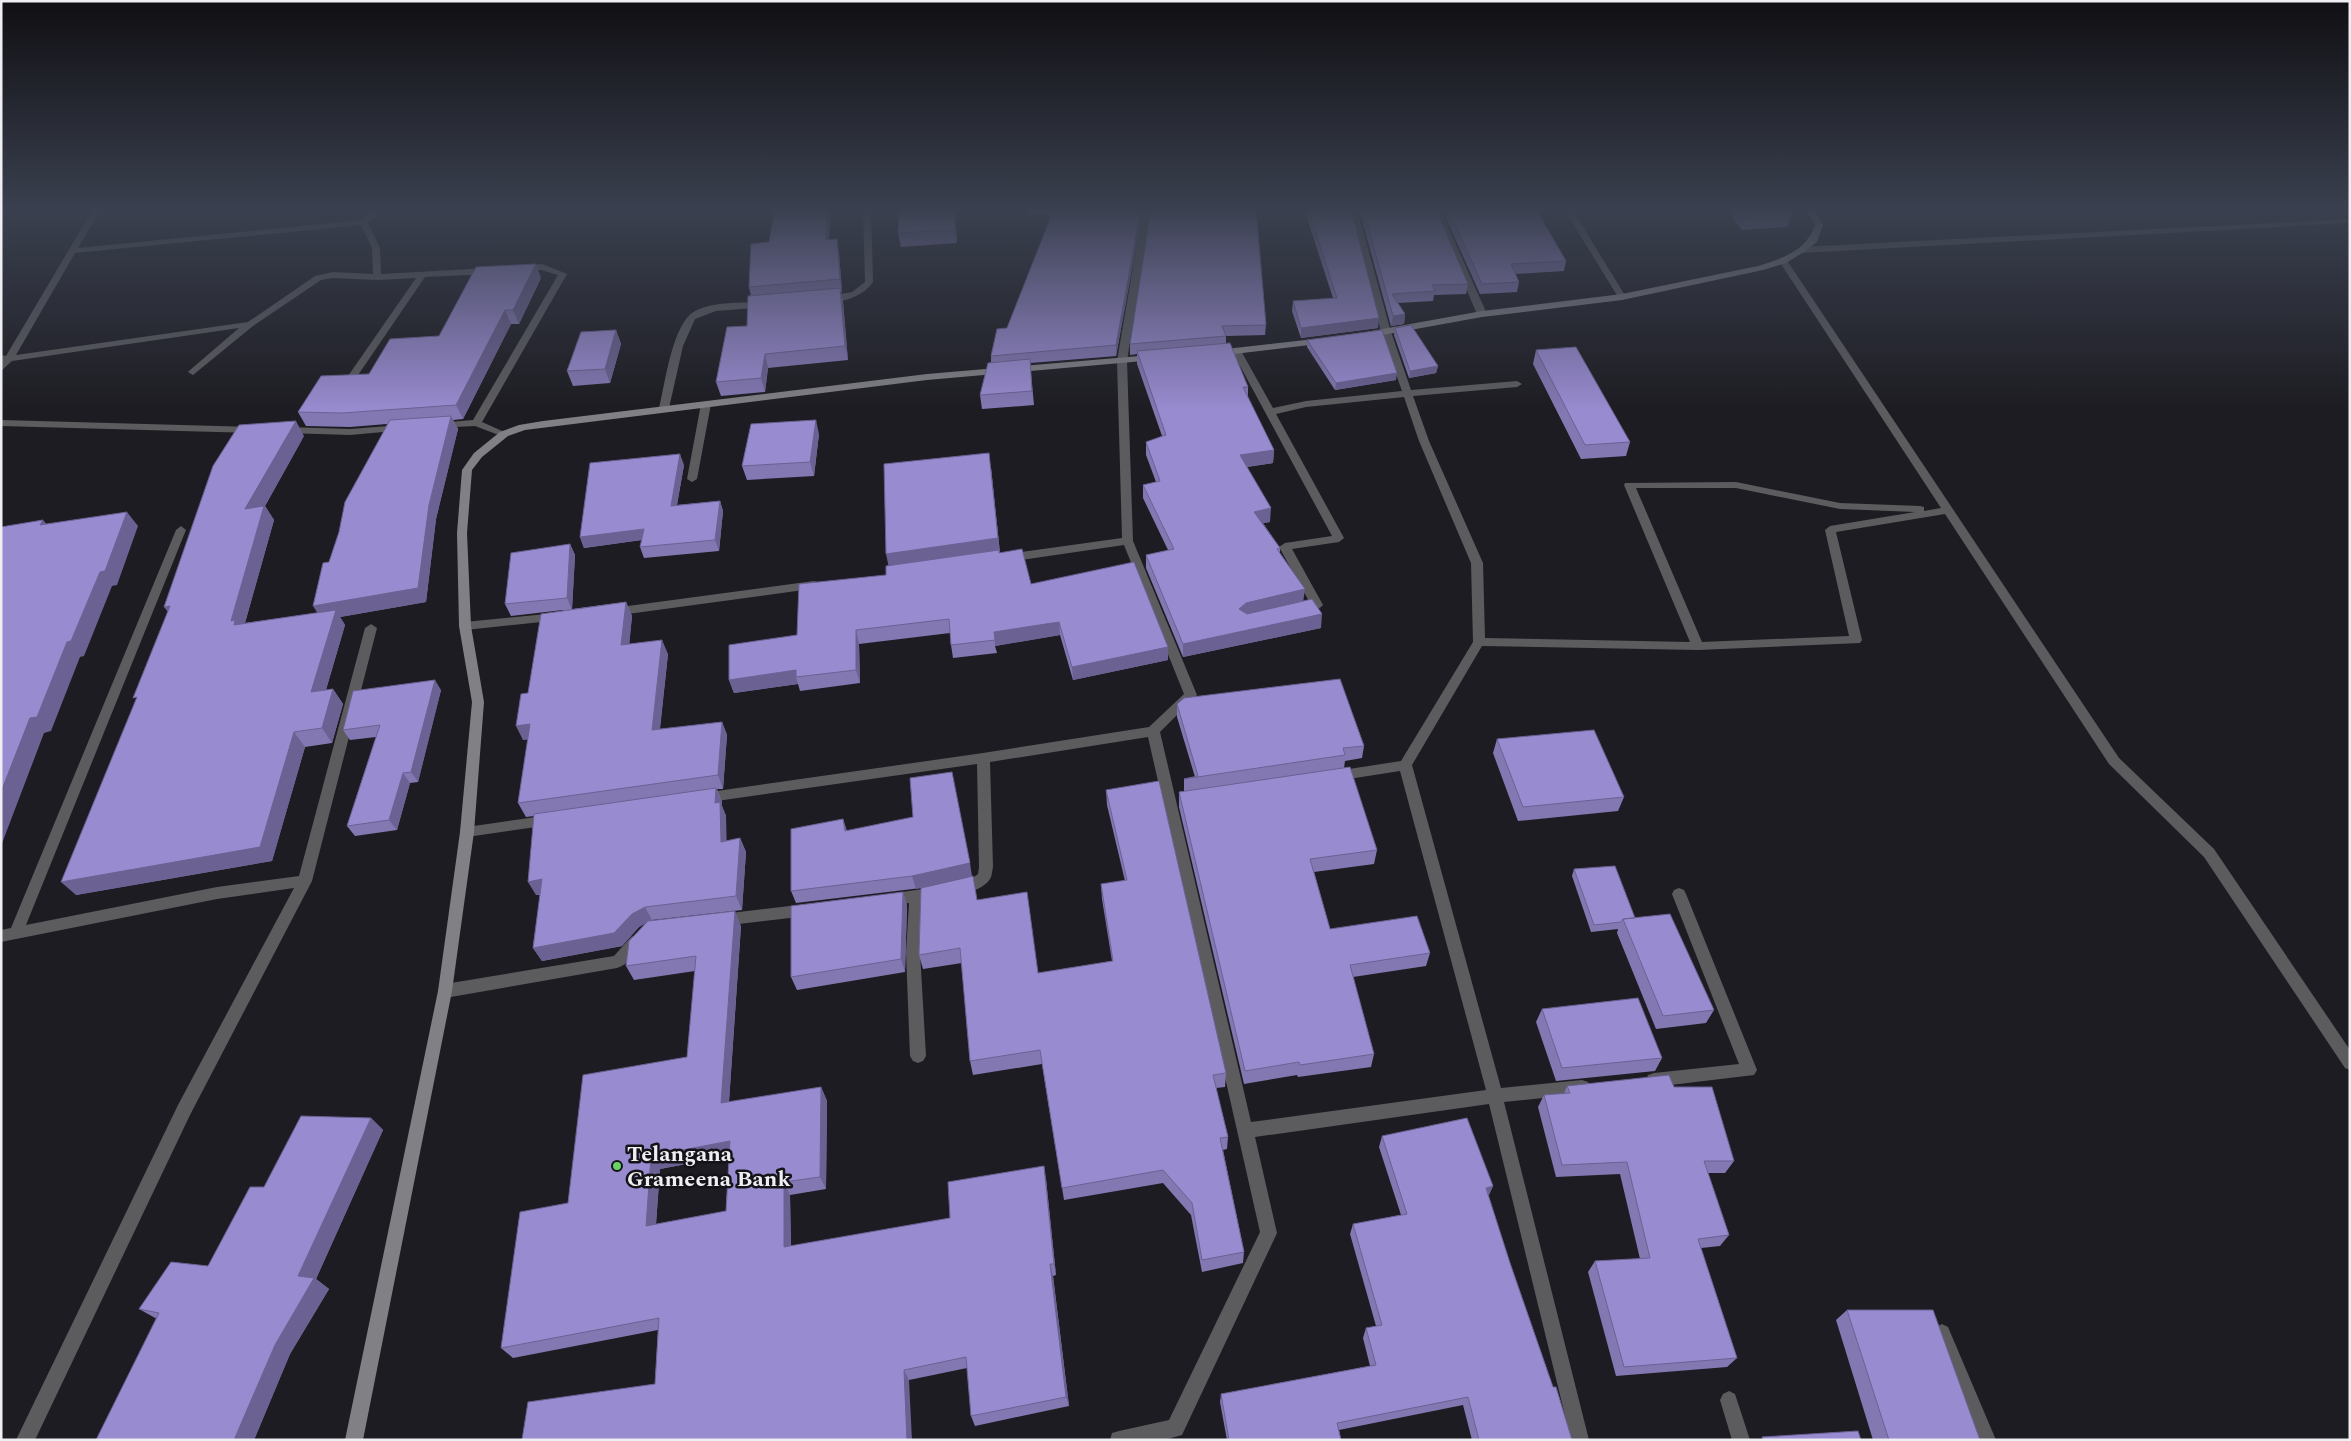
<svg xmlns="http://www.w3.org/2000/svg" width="2351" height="1441" viewBox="0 0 2351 1441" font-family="Spectral,serif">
<rect width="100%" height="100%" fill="#1d1c22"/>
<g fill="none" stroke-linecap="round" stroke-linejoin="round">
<path fill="#5c5c5f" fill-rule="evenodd" d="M93,209H101L78,248L362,220L372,209H380L375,218L368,223L380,248L381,274L490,268L494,271L490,274L425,277L356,378L353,379L348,376L416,278L377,280L333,278L321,280L253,326L193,375L188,372L190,370L239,328L12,361L1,371V355L6,356ZM361,225L372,248L373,274L333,272L315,276L248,322L16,355L75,253Z
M863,209H871L873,282C863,297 841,304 823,301V297L852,292L865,282Z
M1143,209H1151L1127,361L1133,541L1197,695L1160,732L1251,1122L1486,1090L1400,771L1336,781L1331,780L1330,776L1331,772L1336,771L1401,761L1473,642L1471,563L1419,441L1404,397L1306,407L1276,414L1344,538L1339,542L1292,549L1323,605C1318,611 1304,614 1297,612L1295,609L1297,606L1310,603L1279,547L1285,543L1332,536L1232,351L1234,349H1240L1273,408L1306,401L1402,391L1381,332L1349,209H1357L1391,332L1411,390L1517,381L1522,384L1517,387L1413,396L1429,441L1483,563L1485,638L1690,642L1624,485L1625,483L1736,482L1840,503L1920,506L1924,507V511L1941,508L1779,261L1786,259L2119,758L2214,849L2350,1050V1070L2345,1068L2204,857L2109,764L1945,514L1836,532L1862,640L1860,643L1698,650L1482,646L1412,765L1501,1088L1582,1080L1588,1082L1590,1087L1588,1092L1582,1094L1504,1102L1589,1440H1571L1489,1104L1255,1137L1277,1233L1182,1435L1164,1440H1110L1112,1433L1119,1431L1169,1420L1260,1232L1148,737L990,762L993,867C992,871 992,876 990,879C984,889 964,896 953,892L951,888L953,884L971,879L978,874L979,867L977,764L703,803L698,802L696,798L698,794L703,793L983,753L1149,727L1184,694L1124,545L1007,562L1001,558L1007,554L1122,538L1117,361ZM1636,488H1736L1840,509L1915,512L1830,526L1825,530L1849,636L1702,642Z
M1432,209H1440L1487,314L1485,316L1477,314Z
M1564,209H1572L1626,297L1625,299L1618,297Z
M2350,219V223L1801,253L1797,250L1801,247Z
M542,264L567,274L482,422L509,434L504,437L475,426L434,428L433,426L438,423L473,420L558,275L541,270L522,272L518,269L522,266Z
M764,302L767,303V307L716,311L695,319L683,346L669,408L667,410H661L659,408C665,385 672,323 695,311C715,301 742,303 764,302Z
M706,401L711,404L697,479L692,482L687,479L701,404Z
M1,420L254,427L259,430L254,433L1,426Z
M401,425L406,428L405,430L350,435L286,433L281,430L286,427L350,429Z
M181,526L186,530L26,925L217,887L299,876L365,628L371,624L377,628L312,881L190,1115L35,1440H16L178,1105L294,888L217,899L1,942V930L11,928L176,530Z
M814,581L818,582L820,585L818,588L613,616L607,612L613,608Z
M556,613L560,614L562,617L560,620L465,630L459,626L465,622Z
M550,815L555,816L557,820L555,824L550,825L467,837L462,836L460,832L462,828L467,827Z
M936,887L941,889L943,893L941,897L923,901L920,952L926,1056L923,1061L918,1063L913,1061L910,1056L906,952L909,903L889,906L884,904L882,900L884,896L889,894Z
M1679,888L1684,890L1686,894L1757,1070L1754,1075L1654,1087L1648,1085L1646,1080L1648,1075L1654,1073L1739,1064L1672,894L1674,890Z
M807,904L812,906L814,910L812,914L807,916L722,926L717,924L715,920L717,916L722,914Z
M636,935L641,937L643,941C638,952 629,964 617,968L445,998L440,996L438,991L440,986L445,984L614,956L631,937Z
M1942,1324L1948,1327L1996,1440H1978L1933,1333L1936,1327Z
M1729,1391L1735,1394L1750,1440H1732L1720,1400L1723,1394Z"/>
<path fill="#818085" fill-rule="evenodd" d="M1806,209H1814L1823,225L1817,242L1804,252L1786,263L1763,270L1622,300L1482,317L1366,338L1361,335L1366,332L1482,311L1622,294L1758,266C1783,258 1806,251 1815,225Z
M1323,338L1326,339V343L1217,356L1212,353L1217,350Z
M1152,355L1157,358L1155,360L927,380L525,430L508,436L482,457L472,470L467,533L471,626L484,702L474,832L452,991L363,1440H345L438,991L460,832L472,702L459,626L457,533L462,470L474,453L500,432L519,425L543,421L927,374Z"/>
</g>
<path fill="#8478b3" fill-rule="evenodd" d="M775,209H831L829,239H837L839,252L842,292H841L843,302L848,360L768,368L765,392L721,396L716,382L747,326L751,296L749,287L769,242Z
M899,209H955L957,243L901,247L898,233Z
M1028,209H1143L1116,356L1030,363L1034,405L982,409L980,395L991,362V356L1007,328L1052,215L1028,214Z
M1151,209L1266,325L1265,335L1226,336V344L1248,387V397L1274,450L1273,463L1247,467L1270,522L1263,523L1280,548V554L1303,601L1321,628L1183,657L1146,568V555L1168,550L1143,498V485L1156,482L1146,455V442L1162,436L1137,364V354L1130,355V344Z
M1304,209H1351L1378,328L1301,338L1292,311L1293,301L1333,298Z
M1359,209H1436L1468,284L1466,294L1434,295L1433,301L1398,303L1405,314L1404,324L1391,326Z
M1442,209H1536L1566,261L1564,271L1515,274L1519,282L1517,292L1480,294Z
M1726,209H1788L1792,214L1787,227L1742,230Z
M541,278L519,324H511L463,419L453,420L458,429L436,519L426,602L340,617L345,625L326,690L333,689L343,704L332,743L305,747L272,861L76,895L136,701L304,436L265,506L274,520L245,623L317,613L329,562L387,424L350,427L306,426L298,412L439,336Z
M1395,328L1438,366L1436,373L1409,378L1394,335Z
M616,330L621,344L610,383L573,386L567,371Z
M1307,340L1396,380L1335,390L1307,347Z
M1536,350L1630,442L1626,456L1581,459L1533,364Z
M819,434L814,476L747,480L742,466Z
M684,465L677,505L720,501L723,511L719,551L644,558L640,547L642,540L584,548L580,537Z
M991,468L1000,553L1031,584L1168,660L1073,680L1060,635L995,646L997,653L953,658L951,645L950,633L859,644L860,683L800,691L798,684L734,693L729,680L797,635L886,575L888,566Z
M570,544L575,555L572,609L626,602L632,616L629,644L668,654L660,729L722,722L727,735L723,789H717L722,802V806L726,816V841L740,838L746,852L742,910L652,920L650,921L741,926L729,1102L821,1087L827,1101L826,1189L790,1195L791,1246L950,1218L1046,1179L1056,1275L1053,1276L1069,1406L975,1426L971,1416L967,1368L909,1380L655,1384L658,1330L513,1358L501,1348L568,1203L687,1057L695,971L634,980L626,966L646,923L639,927L622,946L542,961L533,948L540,895H536L534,816L526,817L518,803L528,739L523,740L528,693L563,610L511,616L505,604ZM729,1156L726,1211L656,1224L660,1169Z
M441,690L418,782L410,783L397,830L355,836L347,826L376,737L350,740L343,730Z
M1177,704L1364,746L1362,758L1345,761L1344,768L1377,850L1374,864L1314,872L1330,929L1430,953L1426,966L1353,977L1374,1054L1371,1067L1298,1077L1297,1075L1244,1084L1179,807V792H1184V779L1195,777L1177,717Z
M1497,739L1624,797L1618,811L1518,821L1493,753Z
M1106,790L1226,1073L1225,1087L1216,1088L1228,1137L1227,1149L1223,1150L1244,1252L1243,1263L1202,1272L1191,1215L1163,1183L1064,1200L1042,1064L973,1075L970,1061L962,963L923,969L919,955L921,888L796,903L791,891L843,819L847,831L972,876L927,886L977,900L1038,973L1112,961L1102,899L1101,884L1125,881L1107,805Z
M1574,869L1635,918L1714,1010L1706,1023L1656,1029L1617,933L1618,929L1591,932L1572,876Z
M903,892L907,906L905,972L797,990L791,977Z
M1542,1009L1662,1058L1655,1071L1556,1081L1536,1022Z
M1567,1086L1674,1087L1734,1161L1725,1173H1708L1729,1235L1720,1246L1701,1248L1737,1358L1727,1367L1616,1376L1588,1272L1595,1261L1640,1259L1620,1174L1556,1177L1538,1107L1544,1095L1564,1094Z
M371,1118L383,1130L316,1279L329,1289L290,1354L254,1440H96L157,1319L139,1309L208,1266L264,1187Z
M1382,1136L1493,1186L1488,1197L1510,1263L1553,1387L1572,1440H1472L1463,1405L1339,1430L1341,1440H1227L1220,1402L1221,1394L1370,1366L1363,1338L1366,1328L1376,1326L1350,1234L1353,1224L1401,1215L1379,1147Z
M1847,1310L1980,1440H1873L1836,1320Z"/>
<path fill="#6b6192" d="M827,209H831L828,253L826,240Z
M954,209H955L957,243L955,230Z
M1141,209H1143L1116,356V345Z
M837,239L839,252L842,292L840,279Z
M536,264L541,278L519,324L513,310Z
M840,288L843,302L848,360L845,346Z
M505,310L511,324L463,419L456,405Z
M1405,314L1404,324L1391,326L1393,316Z
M1379,318L1378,328L1301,338V328Z
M616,330L621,344L610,383L605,369Z
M765,354L768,368L765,392L761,378Z
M1438,366L1436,373L1409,378L1410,371Z
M1397,373L1396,380L1335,390L1336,383Z
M451,416L458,429L436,519L426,602L340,617L345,625L321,706L311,692L322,620L313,606L429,505Z
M816,420L819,434L814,476L810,462Z
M296,421L304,436L265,506L274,520L243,630L244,639L231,621L245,509Z
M1274,450L1273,463L1239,468L1240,455Z
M680,454L684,465L675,516L671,506Z
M991,468L1000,553L889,568L886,554Z
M720,501L723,511L719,551L715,540Z
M1271,508L1270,522L1253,525L1254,512Z
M127,512L138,526L117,585L112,586L84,656L80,657L51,731L44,733L1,846V792L30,718L67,642Z
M43,520L55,534L40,525Z
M644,529L648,539L584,548L580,537Z
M570,544L575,555L572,610L567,598Z
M1305,589L1303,603L1246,616L1239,609L1246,603Z
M626,602L632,616L628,659L621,645Z
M170,606L176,622L164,607Z
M1322,614L1321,628L1183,657V644Z
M1059,622L1060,635L995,646L994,632Z
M856,630L859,644L860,683L856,670Z
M662,640L668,654L658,744L652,730Z
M1168,647V660L1073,680L1072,667Z
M796,670V677L798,684L734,693L729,680Z
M435,680L441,690L418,782L411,772Z
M333,689L343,704L332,743L322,728Z
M722,722L727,735L723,789L718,775Z
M530,724L538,738L523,740L516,726Z
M294,732L305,747L272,861L76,895L61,882Z
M403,773L410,783L397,830L389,820Z
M716,788L722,802V806L726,816L727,856L721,842L715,803Z
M843,819L847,832L845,831Z
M740,838L746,852L742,910L736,896Z
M970,863L972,876L916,889L912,876Z
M542,879L550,893L536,895L528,882Z
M903,892L907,906L905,972L901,959Z
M645,907L652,920L639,927L622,946L542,961L533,948L632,914Z
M735,911L741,926L728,1116L721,1103Z
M821,1087L827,1101L826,1189L820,1177Z
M371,1118L383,1130L316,1279L329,1289L290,1354L254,1440H234L298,1276Z
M730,1141L738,1154L660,1169L655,1238L646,1226L651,1156Z
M1044,1166L1046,1179L1056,1275L1054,1264Z
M784,1182L790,1195L791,1259L784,1247Z
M1493,1186L1488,1197L1486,1188Z
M1050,1264L1053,1276L1069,1406L1066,1397Z
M904,1370L909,1380L912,1440H907Z"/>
<path fill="#998bd0" stroke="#6b6192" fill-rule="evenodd" d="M775,209H827L826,240L837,239L840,279L749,287L751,244L769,242Z
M899,209H954L955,230L898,233Z
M1054,209H1141L1116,345L991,356L997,329L1007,328Z
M1151,209H1256L1266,325L1222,326L1226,336L1130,344Z
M1308,209H1351L1379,318L1301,328L1293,301L1337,298Z
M1363,209H1436L1468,284L1432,285L1435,291L1392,294L1405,314L1393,316Z
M1448,209H1536L1566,261L1511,264L1519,282L1482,284Z
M1741,209H1788L1792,214L1747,216Z
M536,264L513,310H505L456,405L342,413L298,412L321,376L369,374L390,339L439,336L476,267Z
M840,288L845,346L765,354L761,378L716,382L727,327L747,326L748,296Z
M1411,325L1438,366L1410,371L1395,328Z
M616,330L605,369L567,371L581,332Z
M1382,330L1397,373L1336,383L1307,340Z
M1230,343L1248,387H1243L1274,450L1240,455L1271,508L1254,512L1280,548L1277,549L1305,589L1246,603L1239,609L1247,614L1312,599L1322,614L1183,644L1146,555L1174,549L1143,485L1160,481L1146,442L1166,435L1137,351Z
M1576,347L1630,442L1585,445L1536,350Z
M1030,359L1032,391L980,395L988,363Z
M451,416L429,505L418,588L313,606L323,563L329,562L339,532L345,502L390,420Z
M816,420L810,462L742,466L751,424Z
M296,421L245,509L264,506L231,621L235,620L234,625L336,610L311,692L333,689L322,728L294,732L260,847L61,882L137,697L133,698L170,606L164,607L213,466L239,425Z
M989,453L998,538L886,554L884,464Z
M680,454L671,506L720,501L715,540L640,547L644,529L580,537L590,463Z
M127,512L105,571L100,572L71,641L67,642L37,717L30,718L1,792V527L43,520L40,525Z
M570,544L567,598L505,604L511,553Z
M1022,549L1031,584L1134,562L1168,647L1072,667L1059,622L994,632L995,640L951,645L949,619L856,630V670L796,677V670L729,680V645L797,635L799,584L886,575V566L999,550V553Z
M626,602L621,645L662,640L652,730L722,722L718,775L518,803L530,724L516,726L521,694L528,693L541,614Z
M1340,679L1364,746L1343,748L1345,755L1184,779L1198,776L1177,704L1184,698Z
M435,680L411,772L403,773L389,820L347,826L380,725L343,730L353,691Z
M1594,730L1624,797L1523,807L1497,739Z
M1350,767L1377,850L1310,859L1330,929L1417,916L1430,953L1350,965L1374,1054L1300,1065L1299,1062L1245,1071L1179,792Z
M952,772L970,863L912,876L791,891V829L843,819L845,831L913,817L910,778Z
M1159,781L1226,1073L1213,1075L1228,1137L1220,1138L1244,1252L1202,1260L1192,1203L1163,1170L1062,1188L1040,1050L970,1061L960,948L919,955L921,888L973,876L977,900L1027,892L1038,973L1113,961L1101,884L1127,880L1106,790Z
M716,788L715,803L720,802L721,842L740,838L736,896L645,907L632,914L614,933L533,948L542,879L528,882L534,814Z
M1615,866L1635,918L1623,919L1621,922L1594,925L1574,869Z
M903,892L901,959L791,977V906Z
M735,911L721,1103L821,1087L820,1177L784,1182V1247L950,1218L948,1182L1044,1166L1054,1264H1050L1066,1397L971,1416L966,1357L904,1370L907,1440H522L528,1402L655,1384L659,1318L501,1348L520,1212L568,1203L583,1075L687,1057L696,956L626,966L629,941L648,921ZM730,1141L726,1211L646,1226L651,1156Z
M1670,914L1714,1010L1663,1016L1623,919Z
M1638,998L1662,1058L1562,1068L1542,1009Z
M1669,1075L1674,1087H1712L1734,1161H1704L1729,1235L1698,1239L1737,1358L1624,1367L1595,1261L1650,1258L1627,1162L1562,1165L1544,1095L1570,1093L1567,1086Z
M301,1116L371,1118L298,1276L314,1278L275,1345L234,1440H96L159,1313L139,1309L171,1262L208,1266L250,1187H264Z
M1467,1118L1493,1186L1486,1188L1510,1263L1553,1387H1556L1572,1440H1479L1468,1397L1337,1423L1341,1440H1229L1221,1394L1376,1365L1366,1328L1382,1325L1353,1224L1407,1214L1382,1136Z
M1847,1310H1933L1980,1440H1889Z
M1858,1431L1861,1440H1763L1762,1437Z"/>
<linearGradient id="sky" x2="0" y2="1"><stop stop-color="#100f13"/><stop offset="0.51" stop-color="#3a404f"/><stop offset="1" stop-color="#3a404f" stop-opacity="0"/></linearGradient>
<rect width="2351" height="411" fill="url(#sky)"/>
<circle fill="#69d464" stroke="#141318" stroke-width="2" cx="617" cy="1166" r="5"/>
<g text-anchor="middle" stroke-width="5" stroke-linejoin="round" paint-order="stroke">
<g font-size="22" font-weight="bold" fill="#efeff3" stroke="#141318" text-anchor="start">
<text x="627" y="1161">Telangana<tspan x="627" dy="25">Grameena Bank</tspan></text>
</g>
</g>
<rect width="2351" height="1441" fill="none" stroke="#efeff3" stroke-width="5"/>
</svg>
